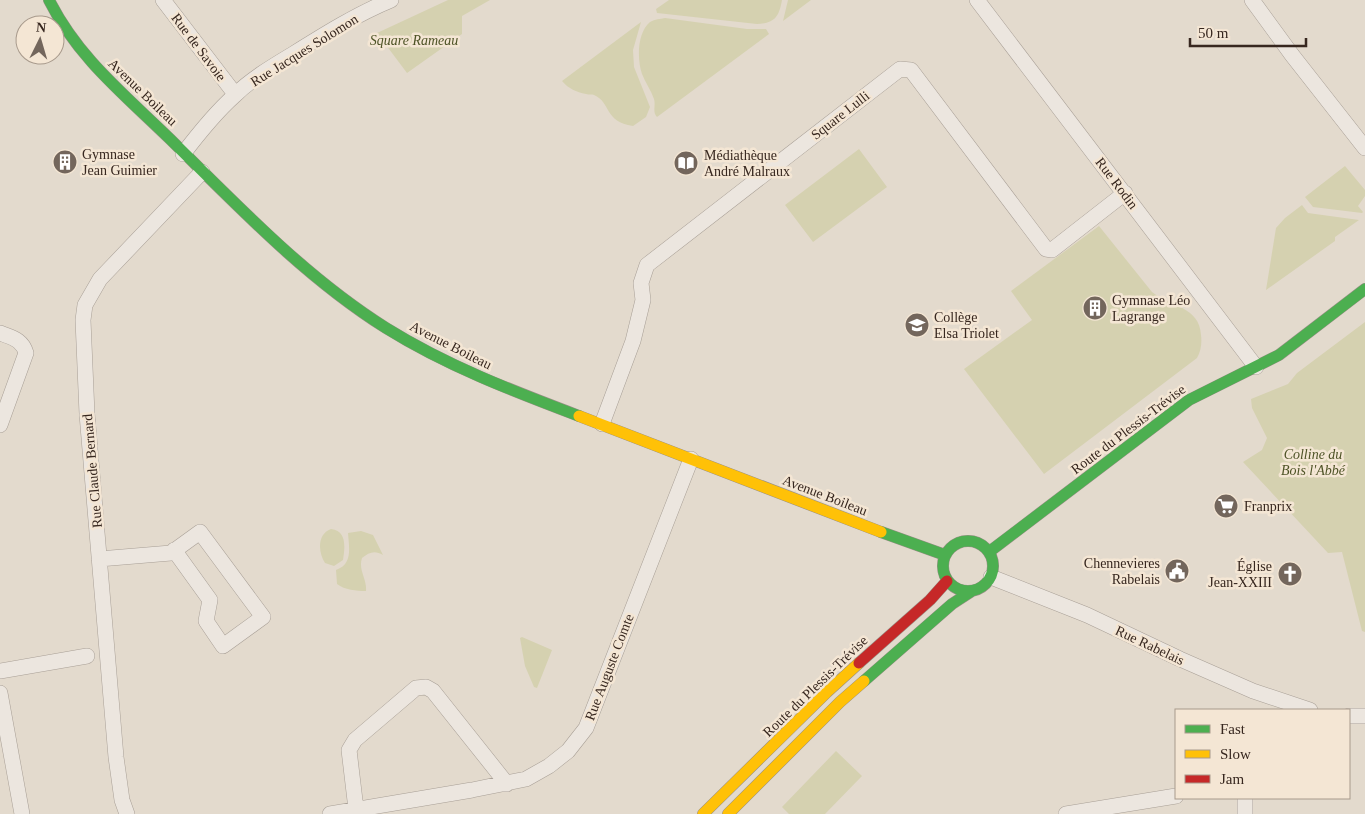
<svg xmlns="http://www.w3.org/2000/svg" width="1365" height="814" viewBox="0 0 1365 814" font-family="Georgia,serif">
<rect width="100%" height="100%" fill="#e3dacd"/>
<path fill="#d5d1b0" d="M448,0H490L462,16V34L407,73L377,33Z
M669,0H782C779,17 775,23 757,24L657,13L656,9Z
M788,0H811L783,21Z
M665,18L747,29H766L769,34L657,117C652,112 656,105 654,99C651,90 645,82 642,74C637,59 637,33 650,22C655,19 660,19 665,18Z
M641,22L633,50L634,67L650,107L646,117L633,126C604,122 611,102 594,95C592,94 589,95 586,94C576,92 569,89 562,81Z
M859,149L887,187L813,242L785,205Z
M1345,166L1365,190V196L1358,206L1363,212L1362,213L1313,207L1305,197Z
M1302,205L1308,213L1359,220L1335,237V241L1266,290L1276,228L1285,218Z
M1099,226L1152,292C1170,306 1200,307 1201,335C1202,343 1201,351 1197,358L1044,474L964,369L1032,320L1011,291Z
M1365,322V632L1362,631L1342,552L1328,553L1243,462L1262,450L1267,438L1252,408L1251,399L1288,384L1297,373Z
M331,529C347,531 345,547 343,560L334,566L325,563C318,552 317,534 331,529Z
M361,531L373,535L383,555C375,550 369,552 362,558C358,570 367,579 366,591C356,591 345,590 337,584L336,570C353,564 349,548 348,533Z
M522,637L552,650L537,688L534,687L525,666L520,638Z
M836,751L862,776L825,814H789L782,807Z"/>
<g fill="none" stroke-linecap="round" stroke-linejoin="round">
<defs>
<path id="street" d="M163,0L235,94
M977,0L1256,367
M1252,0L1292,55L1365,148
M183,154C199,133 215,113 234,96C251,79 273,66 293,54C325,34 357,14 391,0
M0,333C12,338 22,339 26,353L0,425
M602,424L633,341L643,300L641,283L647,265L900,69L911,70L1046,249L1052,250L1125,193
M99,559L171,553L200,532L263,617L223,646L206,621L210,600L174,550
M991,577L1087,615L1180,659L1253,691L1310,710
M0,671L87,656
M0,693L22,814
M1349,716H1365
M1245,798V814
M356,809L349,750L355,740L416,688L426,687L433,691L507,784
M127,814L122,800L116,757L87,414L83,320L85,305L100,279L202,172
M330,814L472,790L526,779L549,766L568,751L586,728L691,459
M1066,814L1176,796"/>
<path id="fast" d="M49,0C78,58 125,95 170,139C238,206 305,277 386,328C447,366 513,391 579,416
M881,532L945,555
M943 566a25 25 0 1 1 50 0a25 25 0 1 1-50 0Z
M989,552L1189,400L1279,355L1365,289
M864,681L952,604L972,591"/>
<path id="slow" d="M579,416L881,532
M703,814L827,692L859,663
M728,814L840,702L864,681"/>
<path id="jam" d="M859,663L930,600L947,581"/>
</defs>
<use href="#street" stroke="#a89f96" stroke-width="16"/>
<use href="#fast" stroke="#988f86" stroke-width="12"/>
<use href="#slow" stroke="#988f86" stroke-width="12"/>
<use href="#jam" stroke="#988f86" stroke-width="12"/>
<use href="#street" stroke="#ece6df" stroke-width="15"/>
<use href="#fast" stroke="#4caf50" stroke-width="11"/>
<use href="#slow" stroke="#ffc107" stroke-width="11"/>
<use href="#jam" stroke="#c62828" stroke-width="11"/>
</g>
<defs>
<symbol id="building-disc" viewBox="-11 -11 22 22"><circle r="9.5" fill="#73665c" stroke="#f4e6d4"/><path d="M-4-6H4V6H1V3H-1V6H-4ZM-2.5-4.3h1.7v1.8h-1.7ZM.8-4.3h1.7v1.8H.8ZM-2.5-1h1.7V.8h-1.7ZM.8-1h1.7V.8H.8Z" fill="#fff"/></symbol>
<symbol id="library-disc" viewBox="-11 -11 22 22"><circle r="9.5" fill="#73665c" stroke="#f4e6d4"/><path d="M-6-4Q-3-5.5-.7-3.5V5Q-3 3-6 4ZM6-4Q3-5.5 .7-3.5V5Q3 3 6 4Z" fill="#fff"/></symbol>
<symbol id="school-disc" viewBox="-11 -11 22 22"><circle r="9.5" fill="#73665c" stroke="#f4e6d4"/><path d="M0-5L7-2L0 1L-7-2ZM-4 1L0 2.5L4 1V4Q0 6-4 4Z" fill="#fff"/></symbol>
<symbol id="supermarket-disc" viewBox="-11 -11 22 22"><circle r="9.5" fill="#73665c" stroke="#f4e6d4"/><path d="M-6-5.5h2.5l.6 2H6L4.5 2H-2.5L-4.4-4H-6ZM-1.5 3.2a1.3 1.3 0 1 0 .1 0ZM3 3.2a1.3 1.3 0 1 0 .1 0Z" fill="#fff"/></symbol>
<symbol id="civic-disc" viewBox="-11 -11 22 22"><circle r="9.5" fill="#73665c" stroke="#f4e6d4"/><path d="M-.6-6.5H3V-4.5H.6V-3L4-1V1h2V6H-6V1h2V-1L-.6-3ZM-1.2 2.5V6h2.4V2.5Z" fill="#fff"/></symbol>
<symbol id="church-disc" viewBox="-11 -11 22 22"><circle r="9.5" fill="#73665c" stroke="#f4e6d4"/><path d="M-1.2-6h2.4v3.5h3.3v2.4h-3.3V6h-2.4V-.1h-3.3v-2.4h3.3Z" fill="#fff"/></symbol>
</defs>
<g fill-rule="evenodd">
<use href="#building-disc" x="51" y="148" width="28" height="28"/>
<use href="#library-disc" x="672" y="149" width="28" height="28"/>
<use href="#building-disc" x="1081" y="294" width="28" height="28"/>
<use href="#school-disc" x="903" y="311" width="28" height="28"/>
<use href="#supermarket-disc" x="1212" y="492" width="28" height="28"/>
<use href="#civic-disc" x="1163" y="557" width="28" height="28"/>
<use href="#church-disc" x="1276" y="560" width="28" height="28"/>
</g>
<g text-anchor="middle" stroke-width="5" stroke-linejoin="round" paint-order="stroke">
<g font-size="14" font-style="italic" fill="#4e5326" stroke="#f4e6d4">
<text x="414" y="45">Square Rameau</text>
<text x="1313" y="459">Colline du<tspan x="1313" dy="16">Bois l'Abbé</tspan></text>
</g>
<g font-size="14" fill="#37271f" stroke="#f4e6d4">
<text transform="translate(199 47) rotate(53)" y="5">Rue de Savoie</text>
<text transform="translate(304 50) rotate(-32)" y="5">Rue Jacques Solomon</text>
<text transform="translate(143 92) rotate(44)" y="5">Avenue Boileau</text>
<text transform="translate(840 115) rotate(-38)" y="5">Square Lulli</text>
<text transform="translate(1117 183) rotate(53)" y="5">Rue Rodin</text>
<text transform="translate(451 345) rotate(27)" y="5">Avenue Boileau</text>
<text transform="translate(1128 429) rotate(-37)" y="5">Route du Plessis-Trévise</text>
<text transform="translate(92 471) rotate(-95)" y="5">Rue Claude Bernard</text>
<text transform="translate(825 495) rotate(21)" y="5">Avenue Boileau</text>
<text transform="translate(1150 645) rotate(25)" y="5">Rue Rabelais</text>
<text transform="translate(609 667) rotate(-69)" y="5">Rue Auguste Comte</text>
<text transform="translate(815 686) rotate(-44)" y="5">Route du Plessis-Trévise</text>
</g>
<g font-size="14" fill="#37271f" stroke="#f4e6d4" text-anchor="start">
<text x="82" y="159">Gymnase<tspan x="82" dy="16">Jean Guimier</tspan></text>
<text x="704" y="160">Médiathèque<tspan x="704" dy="16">André Malraux</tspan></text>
<text x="1112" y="305">Gymnase Léo<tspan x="1112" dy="16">Lagrange</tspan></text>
<text x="934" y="322">Collège<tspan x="934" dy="16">Elsa Triolet</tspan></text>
<text x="1244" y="511">Franprix</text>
<text x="1160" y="568" text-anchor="end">Chennevieres<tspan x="1160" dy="16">Rabelais</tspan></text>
<text x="1272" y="571" text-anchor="end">Église<tspan x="1272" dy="16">Jean-XXIII</tspan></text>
</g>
</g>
<rect x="1175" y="709" width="175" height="90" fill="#f4e6d4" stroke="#a89a8c"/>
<rect x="1185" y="725" width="25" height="8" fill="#4caf50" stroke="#a89a8c"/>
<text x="1220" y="734" font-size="15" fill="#37271f">Fast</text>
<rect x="1185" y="750" width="25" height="8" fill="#ffc107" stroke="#a89a8c"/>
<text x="1220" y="759" font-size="15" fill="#37271f">Slow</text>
<rect x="1185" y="775" width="25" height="8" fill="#c62828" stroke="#a89a8c"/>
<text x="1220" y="784" font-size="15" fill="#37271f">Jam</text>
<g transform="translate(40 40) rotate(5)"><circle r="24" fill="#f4e6d4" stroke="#a89a8c"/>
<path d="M0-4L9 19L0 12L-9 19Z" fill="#73665c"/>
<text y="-8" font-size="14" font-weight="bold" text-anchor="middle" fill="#37271f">N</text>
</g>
<path d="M1190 38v8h116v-8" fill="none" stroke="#37271f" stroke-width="2.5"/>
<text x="1198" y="38" font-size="15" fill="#37271f" stroke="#f4e6d4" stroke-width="4" paint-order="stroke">50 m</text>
</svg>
